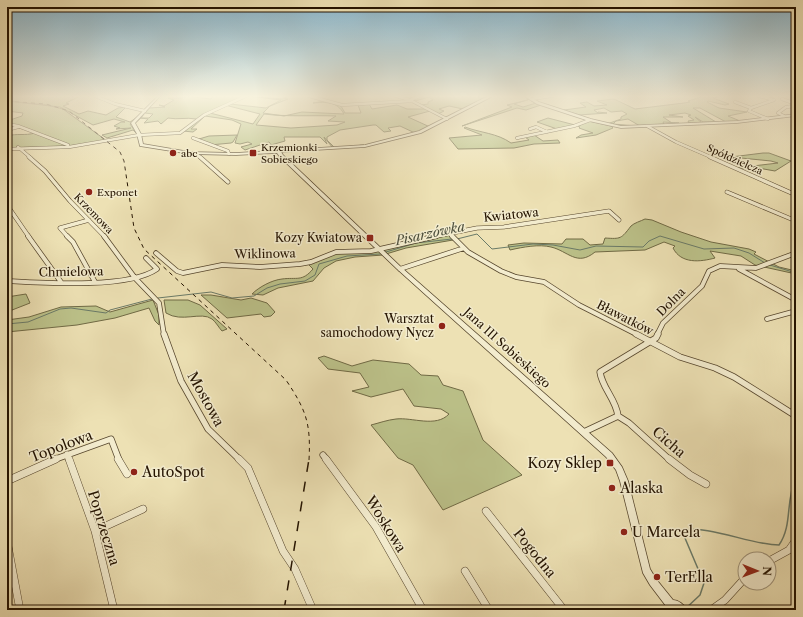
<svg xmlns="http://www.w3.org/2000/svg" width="803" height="617" viewBox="0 0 803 617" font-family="'Libre Caslon Text',serif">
<rect width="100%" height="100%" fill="#ede1b4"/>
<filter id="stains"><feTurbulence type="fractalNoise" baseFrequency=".005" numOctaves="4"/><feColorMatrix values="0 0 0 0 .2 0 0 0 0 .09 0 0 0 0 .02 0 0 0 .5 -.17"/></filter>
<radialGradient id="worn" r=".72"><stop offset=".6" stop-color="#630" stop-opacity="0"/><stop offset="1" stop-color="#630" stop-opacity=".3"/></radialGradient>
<path fill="#bcc28a" stroke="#706a45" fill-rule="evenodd" d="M7,96H80L66,103L69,104L63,106L79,114L88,111L106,115L118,108L126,107L116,117L130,122L136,118L130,124L137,134L133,130L107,138L102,135L131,128L116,129L120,128L114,126L121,122H125L114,119L93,125L60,107L7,101Z
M185,96L211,99L213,96H247L230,104L266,108L281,100L248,96L282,99L288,96L284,98L288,99L270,106L263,113L284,116L302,112L344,114C337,101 326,102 313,103L324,101H325L341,106L345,113H361L358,105L375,104H369L372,109L397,105L407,109H426L430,111L408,117L430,127L407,136L415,133L400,126L388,128L391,131L384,132L376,125H373L340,130L327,137V140L335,148L364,145L333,148L324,137L327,144L320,137H284L285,141L271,145L269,142L245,150L241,147L252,144L248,142L240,144L235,143L241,124L232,120L205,116L191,129H197L193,132L183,131L204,115L194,121L196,119C186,117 178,120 168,118L161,124L158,121L144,123L148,119L141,118L134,124L144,114L141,118H149L153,114L145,113L149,108L165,107L159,105L164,106L174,100L168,98H182ZM225,105L260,114L253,124L210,113ZM264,114C288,117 312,115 336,116L328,121L345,122L337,125L291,128L256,125Z
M408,96H489L457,113L463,109L449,106L439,109L444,111L438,114L421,105L428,104V102L433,100L429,97L415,101L412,100L418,96L409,99L412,97Z
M704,96H722L713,98L729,104L725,105L708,101L707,102L719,108L747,112L728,116L740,121L726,122L700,108H693L716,122H724H703L695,117L702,123H689L688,121L694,120L688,116L691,115L685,113L669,115L683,117H663L672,123H679L663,122L664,124L640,126L628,119L616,121L613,124L637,126H617L607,124L621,119V117L627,114L622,111L611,112L604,108L594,110L598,113V112L607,113L579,115L564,110L586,107L580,103L587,102L594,106L607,105L597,101L614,99L635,109L684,103L690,102L688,101Z
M526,97L530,99L514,104L523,107L536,103L531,101H532L541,105L526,110L517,108L462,126L512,107L507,105L528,100Z
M7,101L47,105L63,109L107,141L69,146L7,148V136C18,133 24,136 35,133L7,124V121L22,116L23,113L7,111Z
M548,118L575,125L557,129L537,122Z
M589,121L611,126L613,128L596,135L576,138L581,135L593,133L579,128L580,127L578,126Z
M465,127C481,133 497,133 511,143L529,140L525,137L534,135L543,141L558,140L560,143L534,144L514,148L458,149L449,138L482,135L464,128Z
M237,135L233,142L231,143L210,145L199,139L209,136Z
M763,153H769L791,161L775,171L758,168L739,169L736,168L778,163L771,161L731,157Z
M645,219L652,220L681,232L711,242L749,249L756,252L754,254L779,267L796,271V274L755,265L741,256L710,251L715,258C700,262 681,264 673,248L675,246L664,242L645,250L595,252C577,267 568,251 551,247C539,244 523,247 510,250L508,245L524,243L562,244L566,239H583L590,245L603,244L605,238C621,239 621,239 631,226C634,223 641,221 645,219Z
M449,235L453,240L406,248L386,254L383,250Z
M378,251L383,255L355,257L336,261L324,268L313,281L278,288L263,295L252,294C259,287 272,280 282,279C297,277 302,282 313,269L308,264L336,253Z
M26,294L30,303L7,312V297Z
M201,295H211L241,300L251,298L267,303L275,312L271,316L264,317L261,314L227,318Z
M153,300L159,315V325L155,321L149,308L115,318L77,325L7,332V320L29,317L61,307L96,306L110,312Z
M164,300H188L200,305L227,329L222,331C219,328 216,322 212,319C201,311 182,323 166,313Z
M324,356L352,366L373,360L409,364L421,375L438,376L443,385L463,391L483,440L522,475L443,510L413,465L398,458L371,425C379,423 387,420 396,419C412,417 436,428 449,414L441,409L414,406L403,389L371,397L352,391L369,387L360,373L328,369L318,358Z"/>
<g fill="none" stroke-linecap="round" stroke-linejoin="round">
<path stroke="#6a7a68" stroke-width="1" d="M457,239L477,234L492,249L533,244L553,245L580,250L596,246L643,247L649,241L660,236L704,249L734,248L749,253L765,263
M386,252L416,243L452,239
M770,265L796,273
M158,298L211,292L232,298L254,296L267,288L280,284L305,281L315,275L319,264L347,256L380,254
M7,324L28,322L60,309L71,308L106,313L110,310L152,299"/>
<path stroke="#6a7a68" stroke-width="1.5" d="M684,610L700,595L704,583L682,531C708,524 750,545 779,545C793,525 785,500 796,478"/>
<defs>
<path id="minor-far4" d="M95,96L115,104L145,111
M309,96L342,105L412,101
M396,96L410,100
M420,96L410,100L447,119
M531,99L552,96
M782,99L796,104
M735,102L751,108L749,111L768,119
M751,108L774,100L759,96
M784,116L778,113L786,107L796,106
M7,124L18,126L68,145
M647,126L676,142L713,158
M530,129L536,127L547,132
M7,130L18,127
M139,135L180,133L204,115L246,96
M193,138L228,151L229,154
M517,138L574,126L590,120
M18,147L31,158
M7,149L69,147L139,135
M195,153L201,158"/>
<path id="minor-far3" d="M29,157L45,171L70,201L105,237
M200,157L228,182
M710,157L796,195
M727,192L796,221
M7,205L29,237
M450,234L453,237
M68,237L60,228L89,220
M432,237L477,228L504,227L609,211L619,220"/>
<path id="minor-far2" d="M28,236L61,282
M67,236L73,242L95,282
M104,236L135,278L159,303L164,335
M452,236L468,252L501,271L516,277L544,282L579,305L638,335
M156,253L177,271L183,273L222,265L260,267L300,264L311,262L336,252L371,251L437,236
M400,269L464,248
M739,269L796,300
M7,281C43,283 129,289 157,269L146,258
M767,319L796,311
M657,335L663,323L702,286L709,271L720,266L756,268L796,253"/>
<path id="minor-far1" d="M164,334L181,381L208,429L240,460
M636,334L680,357L715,368L734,377L796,416
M618,416L629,423L670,460
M584,432L618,416C616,399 602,388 600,372L656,338L658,334
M67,454L69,460
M323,455L327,460
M53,460L111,439L119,460"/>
<path id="minor" d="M69,459L95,531L114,610
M118,459L127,474
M239,459L248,468L283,551L295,569L313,610
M326,459L376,527L423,610
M669,459L690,475L706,484
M7,481L56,459
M486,511L564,610
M95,531L143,509
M7,541L20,610
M769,561L789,550L796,540
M465,571L489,610
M711,610L725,600L745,578"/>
<path id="tertiary" d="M158,96H160L135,123L141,134L143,144L190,152L236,153L365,145L419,131L488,96H491V97L421,133L365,147L281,152L283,155L401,267L612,453L622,467L628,481L650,569L656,579L673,600C678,600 685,605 687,610H669L650,585L643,573L620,481L616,470L606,457L397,269L280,157L277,153L236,155L190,154L140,146L137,134L131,123Z
M526,96H528L539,102L591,119L621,126L737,121L796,114V116L737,123L621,128L589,121L537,104L526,97Z"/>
</defs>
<use href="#minor-far4" stroke="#56462d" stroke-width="3.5"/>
<use href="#minor-far3" stroke="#56462d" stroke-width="4.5"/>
<use href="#minor-far2" stroke="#56462d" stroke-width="5.5"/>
<use href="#minor-far1" stroke="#56462d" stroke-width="7"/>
<use href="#minor" stroke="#56462d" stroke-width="8"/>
<use href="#tertiary" stroke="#56462d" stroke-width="1.5"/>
<use href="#minor-far4" stroke="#f3ecce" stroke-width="2.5"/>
<use href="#minor-far3" stroke="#f3ecce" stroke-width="3.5"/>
<use href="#minor-far2" stroke="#f3ecce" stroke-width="4"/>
<use href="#minor-far1" stroke="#f3ecce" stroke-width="5.5"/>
<use href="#minor" stroke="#f3ecce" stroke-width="7"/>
<use href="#tertiary" fill="#f3ecce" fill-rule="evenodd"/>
<path stroke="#241300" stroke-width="1" stroke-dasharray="4 4" stroke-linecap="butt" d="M7,101L46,104L69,111L120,152L124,161L134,228L144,249L286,380C306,410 311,423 309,460"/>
<path stroke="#241300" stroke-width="1.5" stroke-dasharray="10 10" stroke-linecap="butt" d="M284,610L309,459"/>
</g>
<linearGradient id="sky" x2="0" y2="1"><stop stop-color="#88b8d1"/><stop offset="0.53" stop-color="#f7f2dd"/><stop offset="1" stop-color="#f7f2dd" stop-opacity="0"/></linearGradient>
<rect width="803" height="182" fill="url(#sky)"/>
<g fill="#8f2418" stroke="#f3ecce" stroke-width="1.5">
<circle cx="173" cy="153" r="4"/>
<rect x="249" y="149" width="8" height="8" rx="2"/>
<circle cx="89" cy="192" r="4"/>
<rect x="366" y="234" width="8" height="8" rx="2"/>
<circle cx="442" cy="326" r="4"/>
<rect x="606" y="459" width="8" height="8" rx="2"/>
<circle cx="134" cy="472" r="4"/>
<circle cx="612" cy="488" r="4"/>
<circle cx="624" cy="532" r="4"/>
<circle cx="657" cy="577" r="4"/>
</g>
<g text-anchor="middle" stroke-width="3" stroke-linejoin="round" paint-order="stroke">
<g font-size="10" fill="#241300" stroke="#f3ecce" text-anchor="start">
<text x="261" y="151">Krzemionki<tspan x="261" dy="12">Sobieskiego</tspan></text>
<text x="181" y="157">abc</text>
<text x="97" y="196">Exponet</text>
</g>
<g font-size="10" fill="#241300" stroke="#f3ecce">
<text transform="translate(735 159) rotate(24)" y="4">Spółdzielcza</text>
<text transform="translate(94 213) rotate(46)" y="4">Krzemowa</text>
</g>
<g font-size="12" fill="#241300" stroke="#f3ecce">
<text transform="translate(511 215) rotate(-6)" y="4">Kwiatowa</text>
<text transform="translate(265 254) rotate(-1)" y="4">Wiklinowa</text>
<text transform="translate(71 272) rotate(-1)" y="4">Chmielowa</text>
<text transform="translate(671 302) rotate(-45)" y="4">Dolna</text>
<text transform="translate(625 318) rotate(27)" y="4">Bławatków</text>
<text transform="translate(507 348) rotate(42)" y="4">Jana III Sobieskiego</text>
</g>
<g font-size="12" fill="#241300" stroke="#f3ecce" text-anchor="end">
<text x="362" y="242">Kozy Kwiatowa</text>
<text x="434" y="323">Warsztat<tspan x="434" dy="14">samochodowy Nycz</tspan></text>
</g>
<g font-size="13" font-style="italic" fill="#4d4f3d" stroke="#f3ecce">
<text transform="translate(430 233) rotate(-12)" y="5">Pisarzówka</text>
</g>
<g font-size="14" fill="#241300" stroke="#f3ecce">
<text transform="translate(206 399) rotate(61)" y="5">Mostowa</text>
<text transform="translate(669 442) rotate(41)" y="5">Cicha</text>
<text transform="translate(61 446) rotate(-21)" y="5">Topolowa</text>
<text transform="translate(386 524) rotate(58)" y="5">Woskowa</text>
<text transform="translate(104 528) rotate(73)" y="5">Poprzeczna</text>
<text transform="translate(535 553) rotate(51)" y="5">Pogodna</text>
</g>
<g font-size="14" fill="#241300" stroke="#f3ecce" text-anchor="start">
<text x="602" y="468" text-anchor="end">Kozy Sklep</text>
<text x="142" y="477">AutoSpot</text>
<text x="620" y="493">Alaska</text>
<text x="632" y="537">U Marcela</text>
<text x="665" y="582">TerElla</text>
</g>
</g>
<rect width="803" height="617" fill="none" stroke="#ede1b4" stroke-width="24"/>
<rect x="8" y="8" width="787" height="601" fill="none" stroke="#241300" stroke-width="2"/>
<rect x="12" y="12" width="779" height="593" fill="none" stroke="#241300"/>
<g transform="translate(757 571) rotate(91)"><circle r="19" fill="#f3ecce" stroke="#a0957c"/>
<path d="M0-3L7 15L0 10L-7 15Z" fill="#8f2418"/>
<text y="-6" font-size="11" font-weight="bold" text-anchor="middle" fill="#241300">N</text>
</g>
<rect width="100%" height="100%" filter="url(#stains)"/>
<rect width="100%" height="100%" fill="url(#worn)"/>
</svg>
